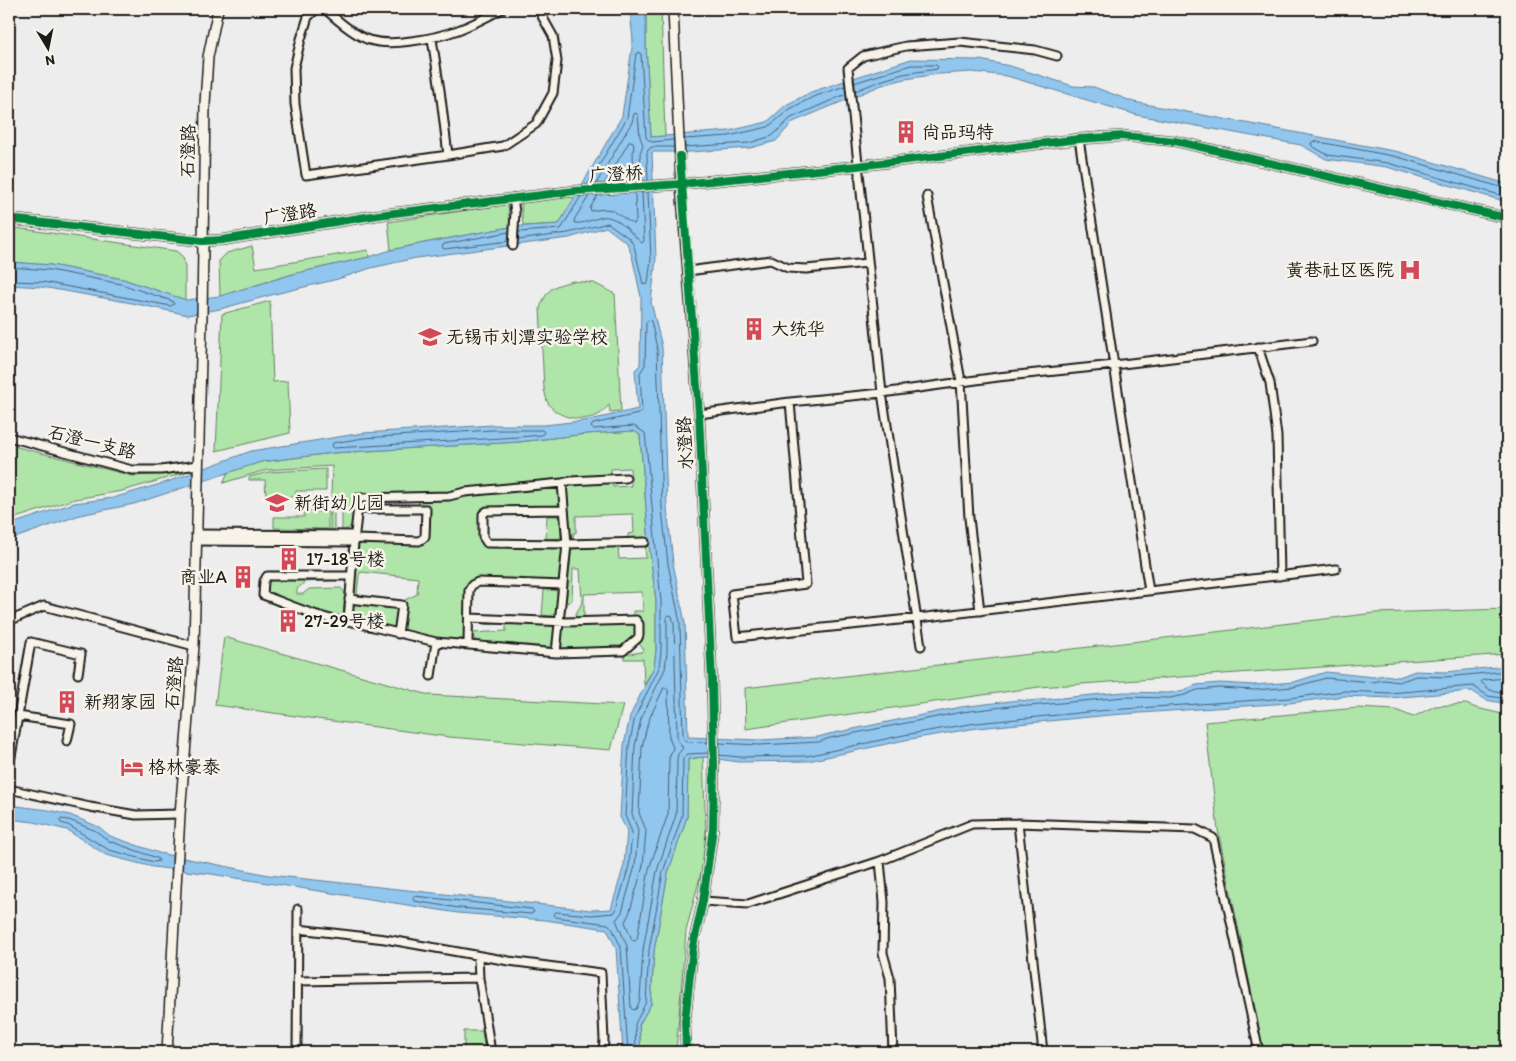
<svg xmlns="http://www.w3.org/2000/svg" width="1516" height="1061" viewBox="0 0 1516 1061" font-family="Itim,'LXGW WenKai TC',sans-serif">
<rect width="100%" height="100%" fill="#ecedec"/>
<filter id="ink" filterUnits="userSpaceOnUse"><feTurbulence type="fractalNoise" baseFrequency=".02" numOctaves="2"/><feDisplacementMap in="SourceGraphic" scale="10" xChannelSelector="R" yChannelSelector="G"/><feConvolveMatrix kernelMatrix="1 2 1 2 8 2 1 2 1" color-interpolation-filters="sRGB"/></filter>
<g filter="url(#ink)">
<path fill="#afe5a8" stroke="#668062" d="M646,9H661L665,136L651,137L646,45Z
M576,196L559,224L523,226L521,202Z
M508,204L510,227L424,243L391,250L388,222Z
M9,227L176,251L183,257L185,267V300L123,279L51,265L9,262Z
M252,246L256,268L368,250L369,257L293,274L220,296L219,261L227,253Z
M573,281L594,283L615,294L621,411L610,412L609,405C606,408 603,412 600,414C585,423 555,419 547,401C546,398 545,393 544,389L540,308C548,287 553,286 573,281Z
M270,301L273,382L288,381L290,433L216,451L222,314Z
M634,431L640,435L649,544L656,601V651L654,667L644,685L643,659H624V655L641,652L644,650L637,641L642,624L640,618H633V611H643L642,592L584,594V619H576L575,617C576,612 580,608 582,602L580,569H573L572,600L568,603L566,601L571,552L574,548L618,547L619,559L646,558L645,539L628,540V534L634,533L633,514L576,516V533H573L574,541H571L567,491L568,487L572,483L612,481L613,487L631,486L630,468L611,469V476L478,487L447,492L355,495C354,508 358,527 342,531V505L334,506V531H330L332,466L266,470L223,483L228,472L261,462L333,453L519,442L586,434Z
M9,445L133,476L185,473L122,491L75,499L9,520Z
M326,469V491H296V497H266L265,480H249V477L269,472Z
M557,488L560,492V505L557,509H486L482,541L561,547C565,555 561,569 560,578L555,583L469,585L464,639H444L402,630L405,600L417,594L418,578L361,572L359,575L357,595L355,596L353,595L359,545L362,543L420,542L428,529L429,506H420L418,503L420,501L450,500L460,496L475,493Z
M304,511L328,512V529L274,528V517H304Z
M547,516H558L561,519V538L546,539Z
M271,578L342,580L305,582L297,589V594H303L309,589L341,588L345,593L343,616L339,619L269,595L266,591L267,581Z
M544,590H555L558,593L556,610L554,614L551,616L542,615Z
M357,602L398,607C400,614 398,622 394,628L353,618L352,613L353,603Z
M1507,609V654L1039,687L746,729L745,688L1375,613Z
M473,620L551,622C557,629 554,640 550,647L477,641L473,637V633L506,631V623C497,624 481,627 473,620Z
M633,622L636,624L637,635L622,649L564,650L560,645C561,637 559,628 567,624Z
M224,637L429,695L623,705L611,750L449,737L215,705Z
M1466,704L1476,708L1507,715V1052H1264L1218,830L1205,722L1357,708L1396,710L1413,717L1435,706Z
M703,757L706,833L702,869L686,931L676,1052H641L639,1025L651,1004L654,951L668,873L687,817L688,759Z
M464,1031H482L485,1052H356H464Z"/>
<path fill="#91c6ef" stroke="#62829b" d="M630,9H646V45L651,137L729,131L767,122L786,105L811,92L911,59L980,60L1010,66L1073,86L1094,87L1134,102L1399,152L1507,184V202L1387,167L1326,159L1301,145L1137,115L1007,76L972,72L939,74L905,79L882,85L793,122L776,141L750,148L690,152H652L656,259L651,302L662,347L667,508L673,563L685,623L688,737L759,740L818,737L829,734L961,707L1019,700L1029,701L1124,692L1169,693L1184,690L1196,685L1220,683L1254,685L1294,682L1326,672L1373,677L1384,675L1399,677L1415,671L1446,672L1507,666V704L1486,700L1472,691L1390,698L1345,696L1289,703L1110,715L977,728L905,740L808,761L739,762L703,757L688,759L687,817L668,873L654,951L651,1004L639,1025L641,1052H623L616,948L607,929L545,920L458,913L211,874L153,867L106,855L67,830L34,822L9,819V805L48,810L70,815L99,827L110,836L159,853L269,875L591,910L611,909L624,865L627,831L620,817L624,745L630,716L654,667L656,651V601L649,544L640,435L634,431L586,434L519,442L333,453L261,462L134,504L80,515L9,540V525L74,503L113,498L167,482L251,451L363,433L493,425H544L590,420L638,409L635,370L640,365L641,297L632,256L627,243L606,227L569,238L416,258L371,268L338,279L275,294L220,309L188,315L132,303L42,287L9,285V262L51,265L123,279L186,300L220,296L293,274L369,257L391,250L424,243L510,227L559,224L622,116L633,41Z"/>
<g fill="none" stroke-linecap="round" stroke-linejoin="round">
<path stroke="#4b6070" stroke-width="1" d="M854,83L911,65H936L938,67L937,69L903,74L880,81L855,91
M685,139L729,136L768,127L790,109L813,97L845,86
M685,147L749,143L772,136L791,118L846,94
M648,181L647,153L648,150L652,147H674
M605,183L629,142L631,141L633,142L634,145L633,153L634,181
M588,184L627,118L636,54L638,52L641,54L646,138L652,142L673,140
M596,184L632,122L634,114L636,113L638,115L640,137L643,145L640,153L642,181
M1507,189L1398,157L1314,141L1311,143L1312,146L1328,155L1388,163L1507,197
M598,195L590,208L591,211L604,209L612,210L633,224L636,221L635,193
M589,196L574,220L575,223C584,224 593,219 602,217C617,214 632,235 642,243L644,241L642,192
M519,232L561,229L581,196
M518,240L568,233L608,223L630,239L634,246L643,284L647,285L648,283L651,259L648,192
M509,241L444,249L442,247L444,244L509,232
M9,267L50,270L121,284L172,301L174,304L171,306L43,282L9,281
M493,430H542L544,432L542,435L518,437L334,448L332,446L333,443L364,438Z
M669,615L672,616L674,624L677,736L678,741L683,748L678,754L677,759L676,815L657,871L643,950L640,1000L636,1009L633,1010L631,1008L627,946L616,920L622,912L635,866L638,830L632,814L635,746L641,719L665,669L667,652V617Z
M1507,678L1483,680L1481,682L1490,690L1507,693
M664,688H667L668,690L669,737L673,748L669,758L668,814L649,869L637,939L635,941L632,940L625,922L629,914L643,866L646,830L639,813L642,747L648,722Z
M719,743L759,745L819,742L830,738L962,712L1019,705L1029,706L1124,697L1170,698L1185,695L1197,690L1220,688L1254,690L1294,687L1326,678L1372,682L1384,680L1399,682L1416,676L1446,677L1507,671
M719,755L739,757L807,756L904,735L976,723L1109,710L1289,698L1345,691L1390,693L1473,686L1488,696L1507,699
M61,819L69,820L96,831L109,841L157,858L159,861L154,862L109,850L68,825L61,823L60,821Z
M414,896L532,909L534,912L531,914L459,908L414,901L413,899Z
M628,1052L621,947L612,928L608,924L556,917L553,914L556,912L591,915L614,913L616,910L629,866L632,832L625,816L629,746L635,717L659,668L661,652V601L645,433L634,426L593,429L591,427L593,424L638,414L642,411L640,373L645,365L646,322L648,320L651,321L657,348L662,509L668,564L680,623L683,737C687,745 700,742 708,742
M636,1052L635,1024L646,1002L649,950L663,872L682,816L683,758L688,754L708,753"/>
<defs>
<path id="minor" d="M316,9L308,17L301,39L294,68L295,104L306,175L448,155
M325,9C337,20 354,35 369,40C383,44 398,43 411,41C447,37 471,26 502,9
M432,39L440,90L448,155L503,146L536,124L553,93L557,61L553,36L538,9
M1079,139L1149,591
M927,196L961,381L969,518L980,611
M513,246L515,212L513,198
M688,271L771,260L788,268L806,269L868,263
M1258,347L1270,383L1277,436L1280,576
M790,402L806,584L732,594L737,637L918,618L1336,569
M699,414L790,402L882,393L998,377L1114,365L1312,341
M9,437L132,470H161L198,465
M562,483L571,481L626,478
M564,510L487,511L483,514V537L487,543L567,544L645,542
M196,534L355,535
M355,539L419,541L425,537L426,509H358
M196,541L354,542L348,621L436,642L556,653L567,544L562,483L465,492L449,496L359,498L354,542
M349,599L402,605L398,634
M469,618L566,622L636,620L639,624V635L638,638L623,651L556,653
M9,621L44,606L194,646
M348,621C332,624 281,601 263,595L264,581L267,576H351
M468,643L469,590L472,585L478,582L563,585
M921,646L882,393L848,68L863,56L906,46L960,42L1035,50L1057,56
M431,676L436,642
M18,716L71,724L67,741
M9,768L31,642L81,654L78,674
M9,789L90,807L136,815L180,814
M1018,823L1043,1052
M880,861L884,902L883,953L890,978L893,1052
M703,901L748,904L880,861L972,824L1018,823L1195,829L1213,838L1259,1052
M298,929L385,939L509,961L601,973L604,1040L603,1052
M478,956L479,978L491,1052
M297,981L479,978
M297,1052L298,909"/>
<path id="tertiary" d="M673,9L681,184L699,414L712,681L714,765L713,828L703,901L693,946L685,1021L686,1052
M9,219L202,241L222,240L378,215L575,191L681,184L857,166L1079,139L1123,136L1175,141L1507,218
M167,1052L180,814L194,646L202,316L205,104L208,57L218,9"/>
</defs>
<use href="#minor" stroke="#1c1c1c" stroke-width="11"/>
<use href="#tertiary" stroke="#1c1c1c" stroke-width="12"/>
<use href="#minor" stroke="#f7f3e8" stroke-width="7"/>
<use href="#tertiary" stroke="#f7f3e8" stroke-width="9"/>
<defs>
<path id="cycleway" d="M680,156L699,414L712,681L714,765L713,828L703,901L693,946L685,1021L686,1052
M9,219L202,241L222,240L378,215L575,191L681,184L857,166L1079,139L1123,136L1175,141L1507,218"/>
</defs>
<use href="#cycleway" stroke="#f7f3e8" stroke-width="11"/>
<use href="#cycleway" stroke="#00873e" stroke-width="8"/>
</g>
</g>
<defs>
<symbol id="building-bare" viewBox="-9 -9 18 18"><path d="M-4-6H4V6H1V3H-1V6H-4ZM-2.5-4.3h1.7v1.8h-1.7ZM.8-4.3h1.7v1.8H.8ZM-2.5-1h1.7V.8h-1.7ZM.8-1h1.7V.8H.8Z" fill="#d1495b" stroke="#f7f3e8" stroke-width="2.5" paint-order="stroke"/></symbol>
<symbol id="hospital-bare" viewBox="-9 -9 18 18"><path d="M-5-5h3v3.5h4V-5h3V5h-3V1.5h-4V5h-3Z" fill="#d1495b" stroke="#f7f3e8" stroke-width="2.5" paint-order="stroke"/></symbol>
<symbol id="school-bare" viewBox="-9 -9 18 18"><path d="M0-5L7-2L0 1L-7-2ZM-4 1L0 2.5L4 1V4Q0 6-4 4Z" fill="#d1495b" stroke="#f7f3e8" stroke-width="2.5" paint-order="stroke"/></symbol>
<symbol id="hotel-bare" viewBox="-9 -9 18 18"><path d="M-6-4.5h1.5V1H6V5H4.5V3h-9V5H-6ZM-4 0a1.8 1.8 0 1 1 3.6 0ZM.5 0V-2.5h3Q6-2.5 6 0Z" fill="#d1495b" stroke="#f7f3e8" stroke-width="2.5" paint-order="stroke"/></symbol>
</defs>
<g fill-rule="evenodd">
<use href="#building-bare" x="890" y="116" width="32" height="32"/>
<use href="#hospital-bare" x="1394" y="254" width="32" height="32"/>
<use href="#building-bare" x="738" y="313" width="32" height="32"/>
<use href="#school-bare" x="414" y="321" width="32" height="32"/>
<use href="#school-bare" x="261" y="487" width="32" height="32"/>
<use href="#building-bare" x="273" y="543" width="32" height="32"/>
<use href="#building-bare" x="227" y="561" width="32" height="32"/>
<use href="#building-bare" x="272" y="605" width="32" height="32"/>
<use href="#building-bare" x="51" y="686" width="32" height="32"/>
<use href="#hotel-bare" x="116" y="751" width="32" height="32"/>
</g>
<g text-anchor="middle" stroke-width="5" stroke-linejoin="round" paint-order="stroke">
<g font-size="18" fill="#1c1c1c" stroke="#f7f3e8" text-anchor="start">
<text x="922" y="138">尚品玛特</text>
<text x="1394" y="276" text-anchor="end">黄巷社区医院</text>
<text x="771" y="335">大统华</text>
<text x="446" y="343">无锡市刘潭实验学校</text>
<text x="294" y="509">新街幼儿园</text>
<text x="306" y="565">17-18号楼</text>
<text x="227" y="583" text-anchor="end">商业A</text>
<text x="304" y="627">27-29号楼</text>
<text x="84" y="708">新翔家园</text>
<text x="148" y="773">格林豪泰</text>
</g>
<g font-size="18" fill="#1c1c1c" stroke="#f7f3e8">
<text transform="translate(188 151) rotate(-89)" y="6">石澄路</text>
<text transform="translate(616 174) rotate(-3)" y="6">广澄桥</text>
<text transform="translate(290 214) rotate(-9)" y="6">广澄路</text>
<text transform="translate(92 442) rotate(14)" y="6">石澄一支路</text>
<text transform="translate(685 443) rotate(-93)" y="6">水澄路</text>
<text transform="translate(174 683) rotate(-85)" y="6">石澄路</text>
</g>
</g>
<rect width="1516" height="1061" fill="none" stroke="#f7f3e8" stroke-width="30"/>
<rect x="15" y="15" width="1486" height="1031" fill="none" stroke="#1c1c1c" stroke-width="2" filter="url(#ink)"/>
<g transform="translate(48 48) rotate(170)" stroke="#f7f3e8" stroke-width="4" paint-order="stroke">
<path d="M0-4L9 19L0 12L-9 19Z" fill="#1c1c1c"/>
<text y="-8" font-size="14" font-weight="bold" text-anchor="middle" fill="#1c1c1c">N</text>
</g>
</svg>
